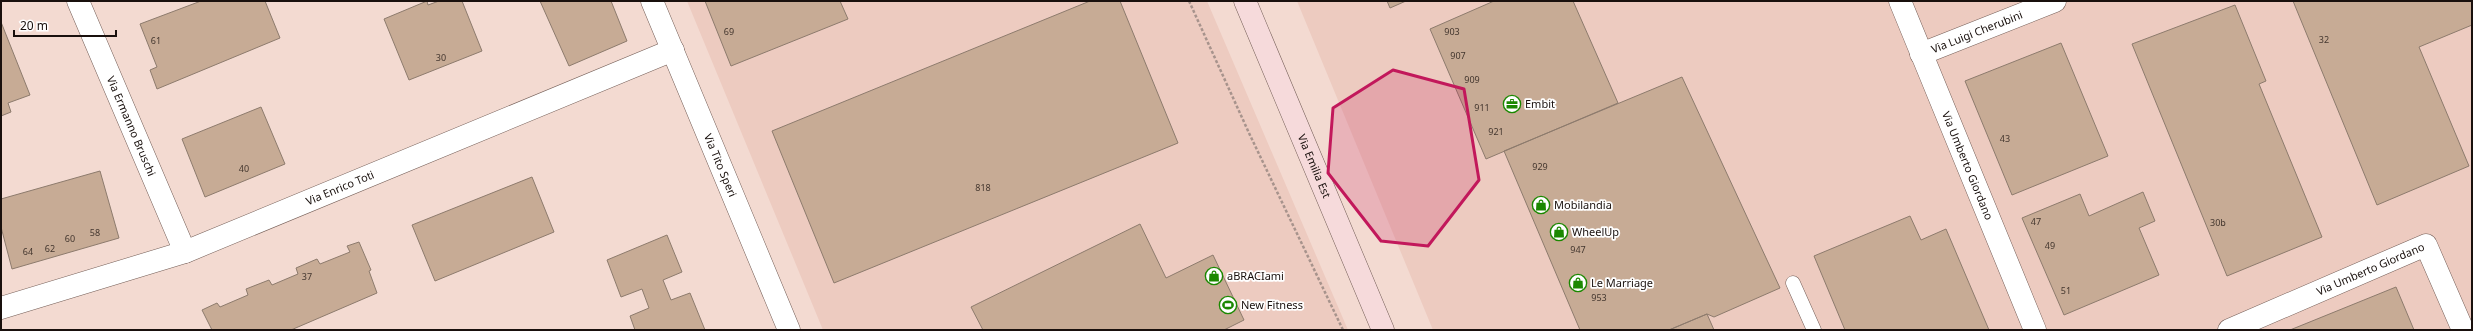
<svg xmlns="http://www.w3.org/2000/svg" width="2473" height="331" viewBox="0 0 2473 331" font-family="'Noto Sans',sans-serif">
<rect width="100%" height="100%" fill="#f3dad1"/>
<path fill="#edcbc0" d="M687,1H1207L1348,330H823Z
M1297,1H2472V330H1433Z"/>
<path fill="#c7ab95" stroke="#8d7b6d" d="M201,1H265L280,38L157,89L150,70L157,67L140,24Z
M427,1L428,5L439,1H462L482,51L409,80L384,19Z
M540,1H611L627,41L569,66Z
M705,1H840L848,19L731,66Z
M1090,1H1120L1178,143L834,283L772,131Z
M1387,1H1406L1390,8Z
M1494,1H1573L1618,103L1486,159L1430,29Z
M2293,1H2472V25L2419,47L2469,166L2377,205Z
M2235,5L2266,81L2259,84L2322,237L2227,276L2132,44Z
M1,22L30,95L8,103L11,112L1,116Z
M2061,43L2108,156L2012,195L1965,81Z
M1682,77L1780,288L1714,317L1707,314L1669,330H1580L1504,151Z
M261,107L285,164L205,197L182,139Z
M100,171L119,238L12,269L1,227V199Z
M532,177L554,232L435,281L412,225Z
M2143,192L2155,221L2139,228L2159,275L2064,315L2022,218L2080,194L2089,216Z
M1910,216L1921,240L1946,229L1989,330H1845L1814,256Z
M1140,224L1166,278L1213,255L1244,320L1224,330H983L971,307Z
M667,235L682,272L663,280L671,300L690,293L705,330H635L630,316L649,308L642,289L621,297L607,260Z
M359,242L371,270L369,271L377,293L291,330H212L202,310L217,303L220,307L248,295L246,289L269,280L272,285L298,274L296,268L317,259L320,264L350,252L347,246Z
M2396,287L2414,330H2290Z
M1707,314L1714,330H1669Z"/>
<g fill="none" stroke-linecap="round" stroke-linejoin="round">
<defs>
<path id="service" d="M1793,283L1814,330"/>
<g id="minor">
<path id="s1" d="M78,1L185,252"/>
<path id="s2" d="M652,1L789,330"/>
<path id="s3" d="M1900,1L2035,330"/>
<path id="s4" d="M1921,54L2055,1"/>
<path id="s5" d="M1,308L185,252L673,50"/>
<path id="s6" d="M2229,330L2426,245L2463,330"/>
</g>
<g id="secondary">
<path id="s7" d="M1245,1L1383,330"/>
</g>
</defs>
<use href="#service" stroke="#755f58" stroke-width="15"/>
<use href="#minor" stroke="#755f58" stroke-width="23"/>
<use href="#secondary" stroke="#755f58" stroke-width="23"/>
<path stroke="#a7938c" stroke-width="2.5" stroke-dasharray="3 2" stroke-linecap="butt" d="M1189,1L1249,133L1343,330"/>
<use href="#service" stroke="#fff" stroke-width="14"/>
<use href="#minor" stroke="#fff" stroke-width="22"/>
<use href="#secondary" stroke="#f6dadb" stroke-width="22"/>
</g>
<path fill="#c2185b" fill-opacity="0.2" stroke="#c2185b" stroke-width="3" stroke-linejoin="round" d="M1393,70L1464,89L1479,180L1428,246L1381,241L1328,173L1333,108Z"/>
<defs>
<symbol id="office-ring" viewBox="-11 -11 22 22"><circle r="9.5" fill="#fff" stroke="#1b8801" stroke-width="1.5"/><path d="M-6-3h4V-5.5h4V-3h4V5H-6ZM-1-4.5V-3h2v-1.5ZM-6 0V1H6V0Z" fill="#1b8801"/></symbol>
<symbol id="shop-ring" viewBox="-11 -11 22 22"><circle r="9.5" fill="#fff" stroke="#1b8801" stroke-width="1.5"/><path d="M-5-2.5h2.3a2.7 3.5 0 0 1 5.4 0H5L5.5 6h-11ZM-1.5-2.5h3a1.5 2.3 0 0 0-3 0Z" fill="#1b8801"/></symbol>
<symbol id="stadium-ring" viewBox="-11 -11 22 22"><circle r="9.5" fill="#fff" stroke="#1b8801" stroke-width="1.5"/><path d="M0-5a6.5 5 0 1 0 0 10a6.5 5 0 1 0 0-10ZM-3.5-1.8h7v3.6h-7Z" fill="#1b8801"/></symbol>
</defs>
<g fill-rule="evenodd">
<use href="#office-ring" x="1502" y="94" width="20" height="20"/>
<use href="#shop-ring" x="1531" y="195" width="20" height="20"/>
<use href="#shop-ring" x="1549" y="222" width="20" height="20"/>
<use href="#shop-ring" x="1204" y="266" width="20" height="20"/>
<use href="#shop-ring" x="1568" y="273" width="20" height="20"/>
<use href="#stadium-ring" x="1218" y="295" width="20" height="20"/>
</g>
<g text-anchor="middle" stroke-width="3.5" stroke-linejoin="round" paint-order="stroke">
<g font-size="9" fill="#44372f">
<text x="729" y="35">69</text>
<text x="1452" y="35">903</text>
<text x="2324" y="43">32</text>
<text x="156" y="44">61</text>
<text x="1458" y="59">907</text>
<text x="441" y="61">30</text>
<text x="1472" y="83">909</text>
<text x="1482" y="111">911</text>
<text x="1496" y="135">921</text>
<text x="2005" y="142">43</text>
<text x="1540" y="170">929</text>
<text x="244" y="172">40</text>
<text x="983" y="191">818</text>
<text x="2036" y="225">47</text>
<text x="2218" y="226">30b</text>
<text x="95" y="236">58</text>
<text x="70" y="242">60</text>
<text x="2050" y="249">49</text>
<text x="50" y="252">62</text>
<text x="1578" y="253">947</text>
<text x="28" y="255">64</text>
<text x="307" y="280">37</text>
<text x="2066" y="294">51</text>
<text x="1599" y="301">953</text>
</g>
<g font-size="11" fill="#19100d" stroke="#fff">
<text dy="4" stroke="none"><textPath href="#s4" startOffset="60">Via Luigi Cherubini</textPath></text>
<text dy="4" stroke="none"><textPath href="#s1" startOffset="136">Via Ermanno Bruschi</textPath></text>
<text dy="4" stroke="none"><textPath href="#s2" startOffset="178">Via Tito Speri</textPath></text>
<text dy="4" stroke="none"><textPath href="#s7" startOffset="179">Via Emilia Est</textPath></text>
<text dy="4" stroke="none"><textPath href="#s3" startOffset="178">Via Umberto Giordano</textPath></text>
<text dy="4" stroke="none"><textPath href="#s5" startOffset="360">Via Enrico Toti</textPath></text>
<text dy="4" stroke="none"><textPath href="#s6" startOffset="154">Via Umberto Giordano</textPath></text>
</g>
<g font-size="11" fill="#19100d" stroke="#fff" text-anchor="start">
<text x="1525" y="108">Embit</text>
<text x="1554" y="209">Mobilandia</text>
<text x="1572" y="236">WheelUp</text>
<text x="1227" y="280">aBRACIami</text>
<text x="1591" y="287">Le Marriage</text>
<text x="1241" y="309">New Fitness</text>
</g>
</g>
<rect width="2473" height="331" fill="none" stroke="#19100d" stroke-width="4"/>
<path d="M14 30v6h102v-6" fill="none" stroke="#19100d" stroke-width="2"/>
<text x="20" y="30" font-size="12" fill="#19100d" stroke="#ffffff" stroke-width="3" paint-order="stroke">20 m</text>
</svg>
